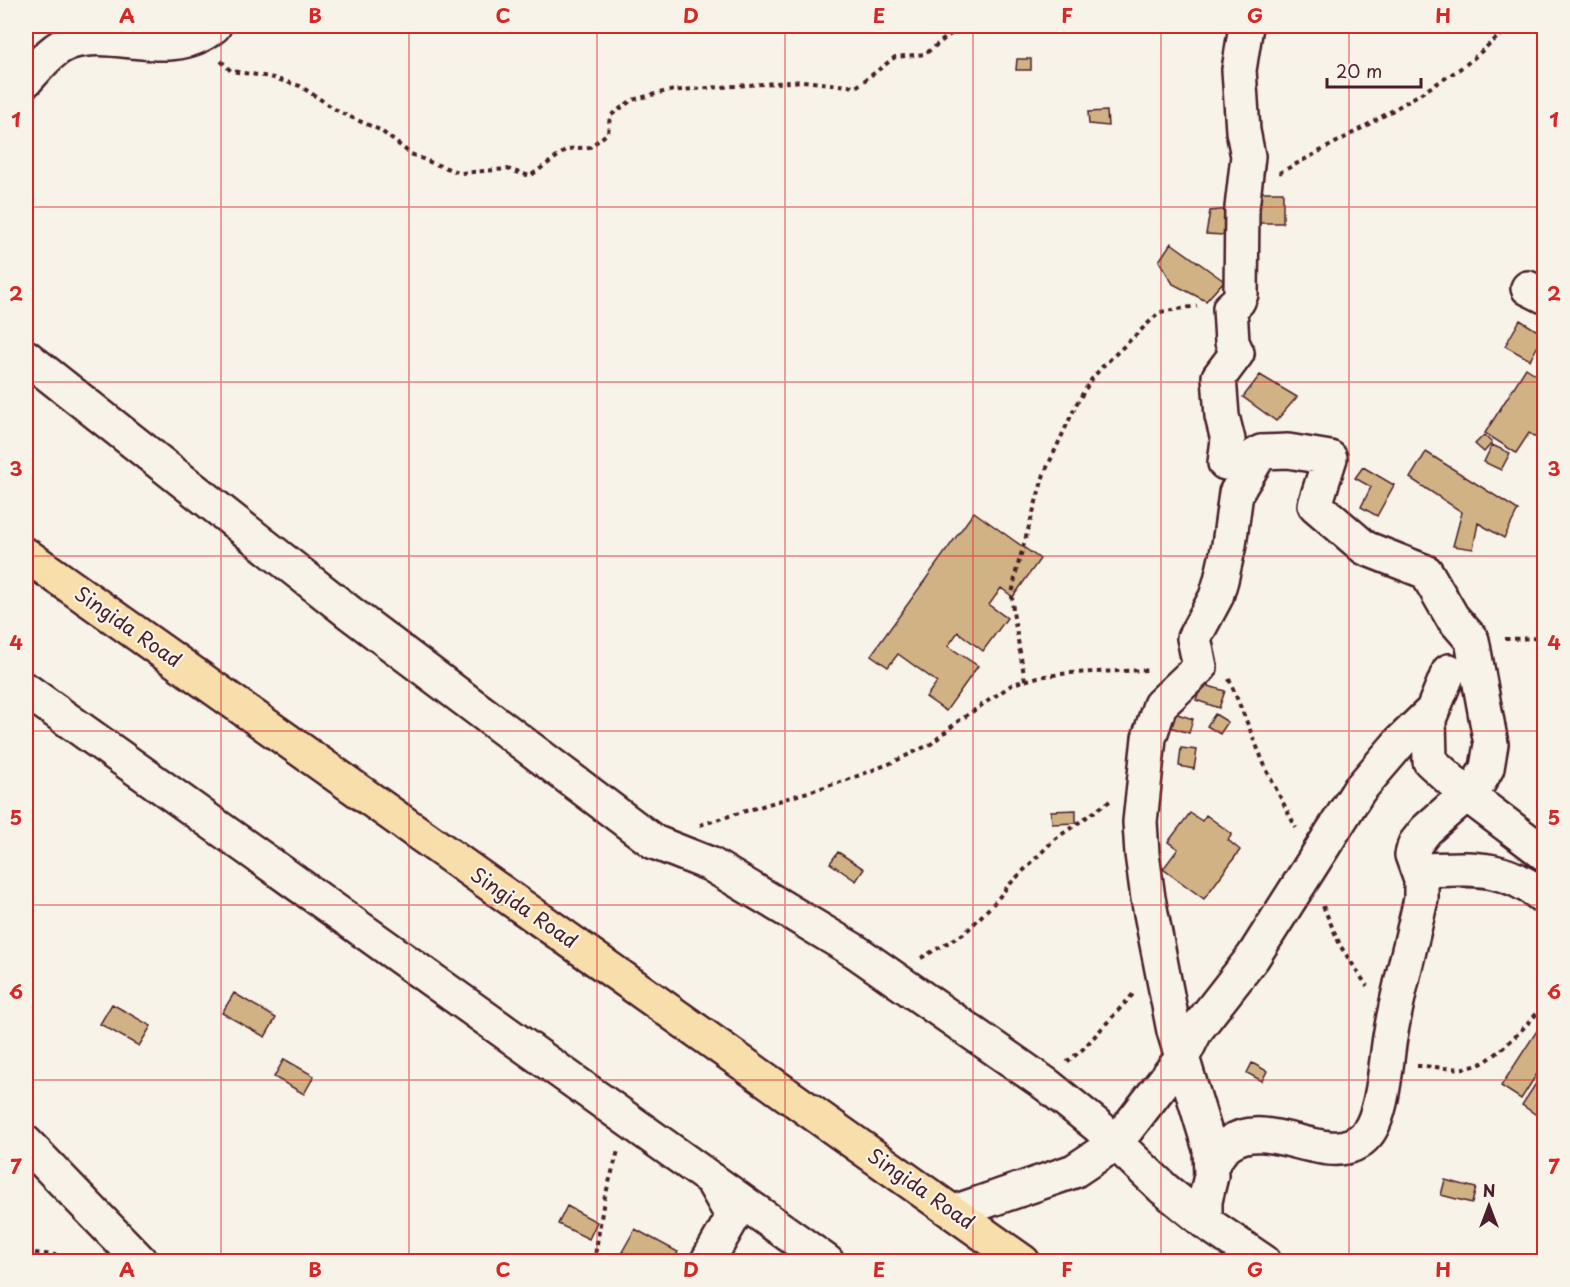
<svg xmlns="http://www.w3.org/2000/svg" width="1570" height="1287" viewBox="0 0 1570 1287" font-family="'Playpen Sans',sans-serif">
<rect width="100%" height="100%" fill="#f7f3e8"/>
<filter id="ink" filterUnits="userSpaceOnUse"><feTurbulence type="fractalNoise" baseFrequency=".0167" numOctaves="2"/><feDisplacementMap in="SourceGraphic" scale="12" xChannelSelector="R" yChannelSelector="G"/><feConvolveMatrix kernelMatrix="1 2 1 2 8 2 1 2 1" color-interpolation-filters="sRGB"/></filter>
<g filter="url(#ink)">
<path fill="#d1b284" stroke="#4a1f2b" stroke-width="1.5" d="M1017,59H1031V70H1016Z
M1107,111L1108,126L1089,124L1088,112Z
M1247,192H1283V223H1247Z
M1228,209L1224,235L1206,234L1210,211Z
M1171,243L1224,281L1206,301L1173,284L1159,261Z
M1520,320L1544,335L1530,360L1505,346Z
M1526,368L1544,380V443L1529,433L1516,453L1485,433Z
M1260,375L1297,397L1276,421L1243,397Z
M1484,435L1492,443L1484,452L1475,444Z
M1492,445L1510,453L1501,470L1484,462Z
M1426,452L1518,510L1504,538L1478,523L1473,549L1453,546L1462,512L1410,478Z
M1363,467L1394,485L1377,516L1361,507L1371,487L1355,478Z
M974,512L1040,559L1013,597L1001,588L989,605L1007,618L983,651L958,632L948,646L978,666L946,711L926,697L937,682L898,654L888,667L871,655Z
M1202,684L1225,691L1219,708L1196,700Z
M1171,712L1193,719L1189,733L1167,726Z
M1215,714L1228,722L1220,734L1207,726Z
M1181,748L1197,750L1194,769L1179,766Z
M1076,810V823L1052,824L1051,811Z
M1190,813L1202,821L1206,815L1232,834L1228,840L1240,850L1204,899L1163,869L1178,849L1168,842Z
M838,852L864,869L856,881L830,863Z
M234,993L276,1018L265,1037L222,1013Z
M112,1004L151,1026L139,1046L100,1024Z
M1544,1020V1063L1521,1099L1501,1086Z
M284,1059L314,1076L304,1094L274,1077Z
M1252,1063L1267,1071L1262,1081L1247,1073Z
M1544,1071V1120L1522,1105Z
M1445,1180L1476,1188L1472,1203L1441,1195Z
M567,1206L597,1222L589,1239L558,1224Z
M635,1229L678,1252L673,1262H640L622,1252Z"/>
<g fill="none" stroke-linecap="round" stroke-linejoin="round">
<defs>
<path id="minor" d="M26,80C38,67 53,47 71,42C117,28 171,62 214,26
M1528,288L1544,296
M26,357L350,613L654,842L710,864L855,951L1047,1085L1099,1127L1164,1189L1205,1222L1264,1262
M1449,671L1429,719L1430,761L1466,794L1544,853
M26,690L827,1262
M1418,870C1470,869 1501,863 1544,897
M26,1143L141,1262
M1212,1164C1217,1157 1222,1148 1229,1143C1271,1114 1334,1174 1367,1134C1383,1115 1386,1062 1390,1037C1398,991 1411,945 1421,899V880L1412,855L1415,844L1426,830L1478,784L1487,768L1491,744L1472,640L1452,617L1426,572L1365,548L1315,505L1330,458L1288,451L1261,452
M954,1212L1074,1171L1116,1143L1182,1058L1196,1030L1253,957L1359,790L1400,742L1432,711
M1205,1222V1201L1211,1176L1210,1149L1174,1031L1148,898L1142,854L1140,822L1149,738L1160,705L1200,667L1194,638L1216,597L1221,580L1229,545L1236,493L1261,452L1242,464L1225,463L1228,440L1222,416L1219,377L1237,353L1232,342L1230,308L1238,301L1241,294L1242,208L1248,156L1243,131L1239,70L1246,26
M707,1262L733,1217L713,1182"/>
<path id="highway" d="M26,555L1023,1262"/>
</defs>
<use href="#minor" stroke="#4a1f2b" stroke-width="38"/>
<use href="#highway" stroke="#4a1f2b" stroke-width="38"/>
<path stroke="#4a1f2b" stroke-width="4" stroke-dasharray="4.5 4.5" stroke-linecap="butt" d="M221,61L231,71L270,77L300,86L341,113L380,130L411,154L432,163L461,173L507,169L530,176L568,149L590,147L608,133L610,116L632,100L667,91L803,81L856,87L895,57L925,54L961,26
M1279,173C1340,141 1401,107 1458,70C1483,54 1493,34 1521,26
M1505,639L1544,638
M1229,679L1267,771L1296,828
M1025,680L1013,612L1012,595L1016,572L1044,474L1077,403L1091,380L1102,367L1160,312L1197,306
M700,825L847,780L891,763L931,744L957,722L1013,684L1038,677L1069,673L1149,670
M1323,906L1341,947L1367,986
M921,958L965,933L996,901L1009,885L1055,839L1110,801
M1067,1062L1083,1049L1135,992
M1417,1066C1436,1066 1459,1072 1478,1065C1497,1058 1531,1021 1544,1005
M26,1252L93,1259
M594,1262L604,1200L618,1151"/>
<use href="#minor" stroke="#f7f3e8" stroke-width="33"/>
<use href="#highway" stroke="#f8deab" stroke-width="33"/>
</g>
</g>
<path fill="none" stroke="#d62828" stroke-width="1.5" stroke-opacity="0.55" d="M221,26V1262M409,26V1262M597,26V1262M785,26V1262M973,26V1262M1161,26V1262M1349,26V1262M26,207H1544M26,382H1544M26,556H1544M26,731H1544M26,905H1544M26,1080H1544"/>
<g text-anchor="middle" stroke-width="4.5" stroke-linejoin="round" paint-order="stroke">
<g font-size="20" fill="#4a1f2b" stroke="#f7f3e8">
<text transform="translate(128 627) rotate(35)" y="7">Singida Road</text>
<text transform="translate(524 908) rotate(35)" y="7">Singida Road</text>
<text transform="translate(921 1189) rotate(35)" y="7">Singida Road</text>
</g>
</g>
<rect width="1570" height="1287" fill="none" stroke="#f7f3e8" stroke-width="66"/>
<g transform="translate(1489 1206)" stroke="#f7f3e8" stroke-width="4.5" paint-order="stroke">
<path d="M0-4.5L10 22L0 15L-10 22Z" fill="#4a1f2b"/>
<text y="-9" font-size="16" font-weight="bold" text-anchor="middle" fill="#4a1f2b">N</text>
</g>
<path d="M1327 78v9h94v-9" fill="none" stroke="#4a1f2b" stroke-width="3"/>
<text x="1336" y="78" font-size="18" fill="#4a1f2b" stroke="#f7f3e8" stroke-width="4.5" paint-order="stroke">20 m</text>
<rect x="33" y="33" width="1504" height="1221" fill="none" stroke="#d62828" stroke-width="2"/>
<g font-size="20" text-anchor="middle" font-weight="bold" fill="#d62828">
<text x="127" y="23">A</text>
<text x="315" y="23">B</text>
<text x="503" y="23">C</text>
<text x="691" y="23">D</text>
<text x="879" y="23">E</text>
<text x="1067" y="23">F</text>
<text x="1255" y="23">G</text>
<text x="1443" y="23">H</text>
<text x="16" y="127">1</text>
<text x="1554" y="127">1</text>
<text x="16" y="301">2</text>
<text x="1554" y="301">2</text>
<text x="16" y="476">3</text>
<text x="1554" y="476">3</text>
<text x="16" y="650">4</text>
<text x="1554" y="650">4</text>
<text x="16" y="825">5</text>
<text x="1554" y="825">5</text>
<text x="16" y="999">6</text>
<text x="1554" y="999">6</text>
<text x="16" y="1174">7</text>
<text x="1554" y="1174">7</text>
<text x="127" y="1277">A</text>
<text x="315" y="1277">B</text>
<text x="503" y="1277">C</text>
<text x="691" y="1277">D</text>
<text x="879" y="1277">E</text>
<text x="1067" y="1277">F</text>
<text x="1255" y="1277">G</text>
<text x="1443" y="1277">H</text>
</g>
</svg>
